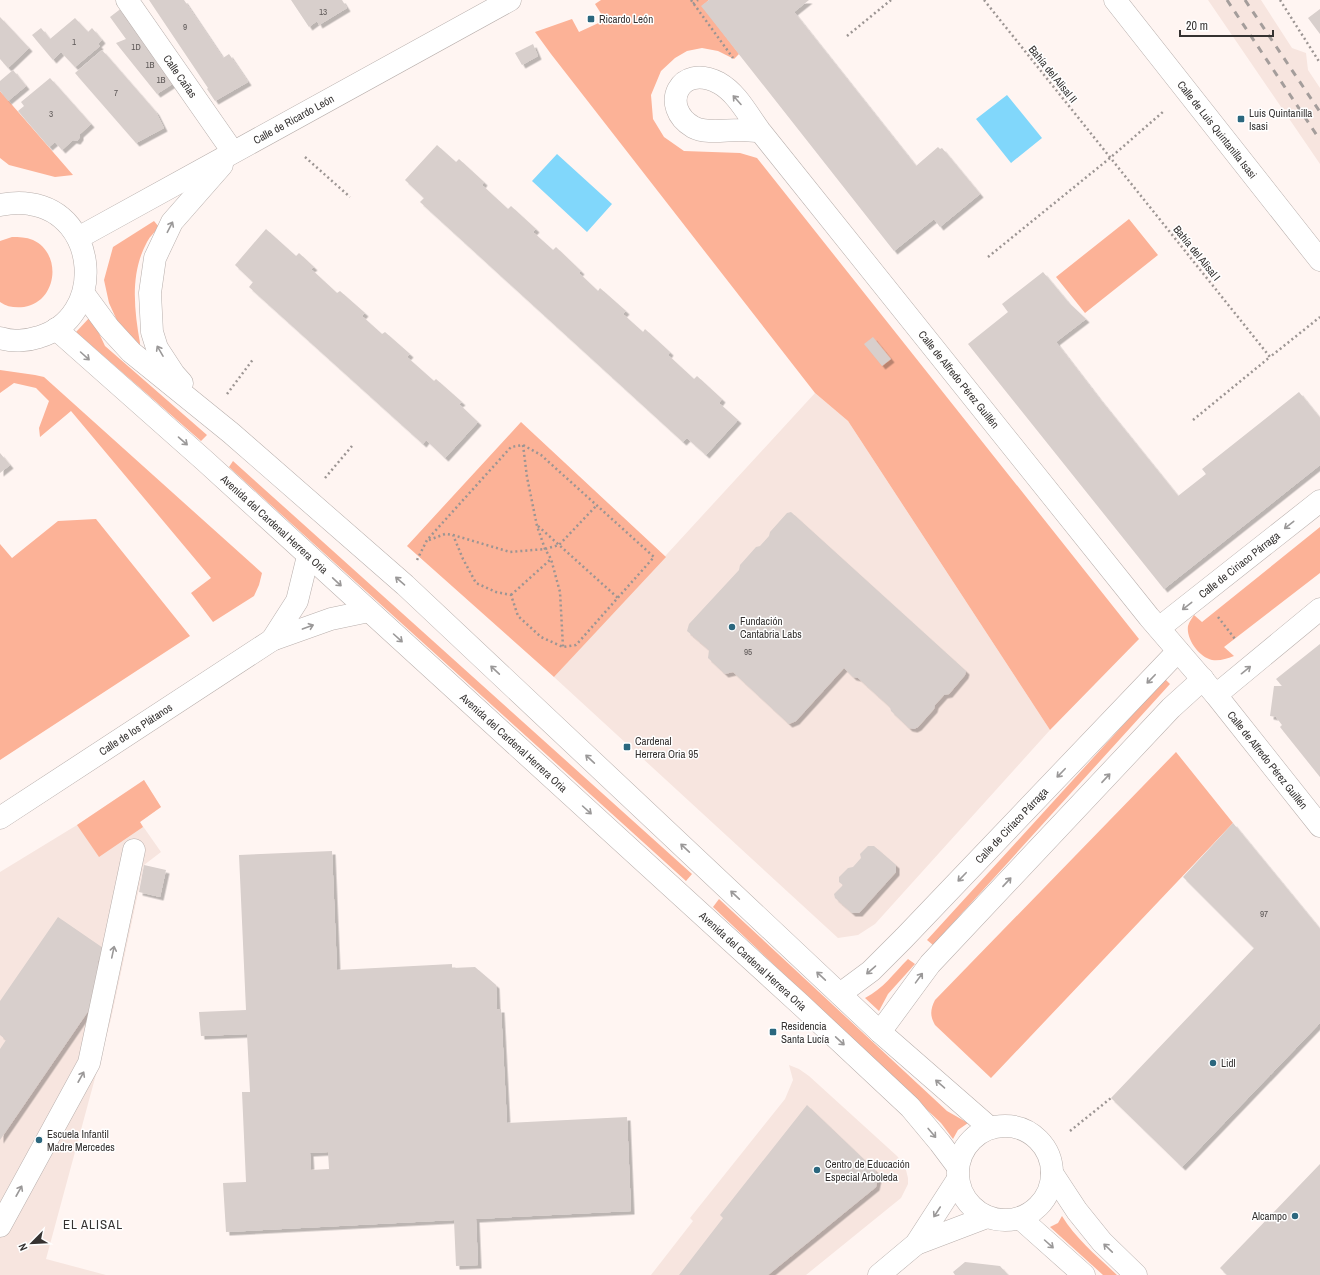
<svg xmlns="http://www.w3.org/2000/svg" width="1320" height="1275" viewBox="0 0 1320 1275" font-family="'Archivo Narrow',sans-serif">
<defs>
<filter id="shadow"><feDropShadow dx="3.5" dy="3.5" stdDeviation="0" flood-color="#0004"/></filter>
</defs>
<rect width="100%" height="100%" fill="#fff5f2"/>
<path fill="#f7e5df" d="M1208,0H1261L1292,48L1306,53L1308,70L1320,88V164Z
M815,393L848,421L1050,730L875,924L858,935L838,938L554,677Z
M144,780L161,807L140,822L161,852L144,865L111,1019L46,1259L106,1275H0V872L77,825Z
M789,1065L799,1069L809,1076L897,1156L905,1166L908,1178V1184L901,1198L806,1275H651L693,1221L690,1218L785,1099L793,1080Z"/>
<path fill="#fcb297" d="M601,0H709L702,6L739,54L734,59L718,51L702,48L687,51L675,58L661,71L651,95L653,119L664,137L684,151L740,153L757,158L1139,639L1050,730L848,421L815,393L551,54L535,32L572,19L579,32L605,20L595,4Z
M0,91L73,175L55,177L9,165L0,158Z
M1129,219L1158,255L1085,313L1056,277Z
M154,221L159,227C155,232 150,236 147,242C130,273 134,309 140,343L139,348L120,327L109,303L104,280L113,247Z
M12,237C19,237 26,237 33,240C63,254 57,302 24,307C15,308 7,307 0,302V241Z
M91,316L105,346L207,435L201,441L76,332Z
M0,370L35,375L44,377L262,573L259,585L254,596L213,622L191,593L211,578L71,411L40,437L39,428L49,401L36,388L14,383L0,393Z
M521,422L666,557L554,677L407,546Z
M233,461L692,874L686,881L229,467Z
M96,519L190,636L0,760V544L12,558L58,521Z
M1320,527V573L1224,647L1234,656C1226,659 1220,661 1212,660C1199,657 1186,639 1188,626C1189,622 1192,618 1194,615L1202,622Z
M1165,679L1170,684L933,945L927,940Z
M1176,752L1233,823L991,1078L935,1025C930,1016 930,1010 935,1000Z
M144,780L161,807L140,822L143,827L99,857L77,825Z
M719,899L947,1111L968,1123L958,1130L953,1139L941,1123L713,907Z
M908,959L915,964L888,994L879,1011L865,998C883,989 894,973 908,959Z
M1062,1216C1076,1239 1097,1256 1117,1275H1103L1050,1227L1058,1223Z"/>
<path fill="#81d7fb" d="M1007,95L1042,138L1011,163L976,119Z
M557,154L612,204L587,232L532,181Z"/>
<path fill="#d8cfcc" fill-rule="evenodd" filter="url(#shadow)" d="M149,0H184L223,58L229,54L248,82L215,101L207,89L208,88Z
M291,0H342L347,8L319,25L317,21L309,27Z
M709,0H809L794,12L916,166L938,147L940,149L942,148L980,194L940,227L934,219L894,251L701,6Z
M123,7L177,81L157,94L116,43L126,39L110,17Z
M1320,9V34L1308,18Z
M0,17L29,48L8,68L0,59Z
M75,18L88,32L92,28L102,40L98,44L100,46L75,67L61,52L53,60L32,35L41,28L50,39Z
M533,44L538,56L522,65L515,53Z
M102,50L156,112L164,128L136,143L75,73Z
M13,70L26,86L8,101L0,91V81Z
M50,78L91,124L80,134V137L77,141L73,140L62,150L55,142L49,147L18,111L24,106L21,102Z
M437,145L456,162L459,159L484,182L482,185L508,209L511,206L536,229L533,232L553,250L556,247L581,271L579,273L598,291L600,288L626,311L623,314L643,332L645,329L670,352L668,355L694,379L697,376L722,399L719,403L738,420L706,455L687,438L683,442L420,202L424,198L405,180Z
M266,229L296,256L299,253L314,267L311,269L337,293L340,291L365,313L362,316L382,334L385,332L410,354L407,357L434,381L436,379L462,402L459,404L478,422L445,458L426,440L423,444L249,287L253,282L235,265Z
M1043,272L1068,302L1086,319L1056,342L1099,398L1178,496L1206,474L1202,469L1299,392L1320,418V465L1164,589L968,344L1008,312L1002,304Z
M873,337L891,359L882,366L864,344Z
M0,453L10,465L0,473Z
M791,512L966,671L965,675L949,694L944,695L935,705L934,709L918,727L914,729L909,728L891,711L890,707L858,678L853,677L844,668L796,721L789,724L733,672L725,674L708,658L709,650L687,631L689,624L739,570L740,565L756,547L760,546L769,536L770,532L787,513Z
M1320,644V777L1280,727L1282,725L1276,717L1270,716L1274,686H1282L1276,679Z
M1233,823L1320,929V1023L1182,1167L1111,1098L1254,948L1183,877Z
M868,846H874L896,865V872L859,913H852L835,898L834,894L843,885L839,882V877L848,868L853,867L861,858L860,854Z
M332,851L337,970L452,964V968L475,967L496,985L497,1009H501L507,1123L627,1117L631,1211L476,1219L478,1265L456,1266L454,1220L226,1232L223,1183L246,1182L242,1092H250L247,1034L201,1036L199,1012L246,1010L239,855ZM328,1152L329,1169L311,1170L310,1153Z
M144,865L166,870L160,897L139,892Z
M58,917L106,950L98,961L101,985L104,988L0,1140V1049L6,1040L0,1035V1001Z
M807,1105L875,1170L878,1178L876,1187L768,1275H679L723,1218L720,1215Z
M1320,1164V1275H1227L1220,1268Z
M965,1262L1000,1266L1008,1275H955L953,1272Z"/>
<g fill="none" stroke-linecap="round" stroke-linejoin="round">
<defs>
<g id="minor">
<path id="s1" d="M127,0L233,152"/>
<path id="s2" d="M1115,0L1320,260"/>
<path id="s3" d="M760,131C753,131 746,130 739,130C725,130 706,134 693,127C659,107 679,62 719,83C737,93 748,115 760,131L1149,617L1216,695L1320,826"/>
<path id="s4" d="M1159,628L1320,501"/>
<path d="M272,640L297,601L308,556"/>
<path d="M1216,695L1320,609"/>
<path id="s5" d="M0,818L272,640L331,619L369,611"/>
<path id="s6" d="M840,994L871,971L904,938L1178,651"/>
<path d="M880,1032L930,964L1171,708L1203,679"/>
<path d="M0,1226L89,1063L134,850"/>
<path d="M916,1244L987,1217"/>
<path d="M879,1275L916,1244L958,1179"/>
</g>
<g id="major">
<path d="M0,205C10,203 20,202 30,204C99,214 106,318 39,337C27,341 12,342 0,338"/>
<path id="s7" d="M78,238L510,0"/>
<path d="M84,294L109,328L131,352L231,433L405,585L880,1032L990,1128"/>
<path id="s8" d="M56,329L205,461L800,1004L910,1107L940,1143L958,1167"/>
<path d="M182,383L174,374L157,348L152,332L150,293L155,258L172,222L222,165"/>
<circle cx="1005" cy="1173" r="47"/>
<path d="M1052,1173L1077,1211L1102,1242L1136,1275"/>
<path d="M1020,1218L1084,1275"/>
</g>
</defs>
<use href="#minor" stroke="#b8afac" stroke-width="23"/>
<use href="#major" stroke="#b8afac" stroke-width="23"/>
<path stroke="#9c9593" stroke-width="2.5" stroke-dasharray="2 3" stroke-linecap="butt" d="M691,0L733,58
M984,0L1270,357L1320,317
M1280,0L1320,63
M693,4L698,0
M847,36L891,0
M305,157L350,197
M988,257L1110,158L1164,111
M227,394L254,358
M1193,420L1270,357
M523,445L527,477L537,526L545,549L551,559L560,592L563,647
M325,478L352,446
M538,526L618,598
M429,540L445,534L453,535L510,552L545,549L559,545L597,505
M417,560L427,540L511,447L523,445L541,455L654,557L576,645L563,647L541,637L518,616L511,595L496,592L476,583L463,559L453,535
M511,595L551,559
M1218,617L1235,639
M1070,1131L1111,1098"/>
<use href="#minor" stroke="#fff" stroke-width="22"/>
<use href="#major" stroke="#fff" stroke-width="22"/>
<path stroke="#a49d9b" stroke-width="3" stroke-dasharray="7 7" stroke-linecap="butt" d="M1227,0L1320,140
M1245,0L1320,112"/>
</g>
<defs><path id="oneway-shaft" d="M-6 0H5M1.5-3L5.5 0L1.5 3" fill="none" stroke-width="1.6" stroke-linecap="round" stroke-linejoin="round"/></defs>
<g stroke="#9a9898">
<use href="#oneway-shaft" transform="translate(737 100) rotate(-132)"/>
<use href="#oneway-shaft" transform="translate(170 227) rotate(-63)"/>
<use href="#oneway-shaft" transform="translate(160 351) rotate(-120)"/>
<use href="#oneway-shaft" transform="translate(85 356) rotate(42)"/>
<use href="#oneway-shaft" transform="translate(183 441) rotate(41)"/>
<use href="#oneway-shaft" transform="translate(1289 525) rotate(142)"/>
<use href="#oneway-shaft" transform="translate(400 581) rotate(-139)"/>
<use href="#oneway-shaft" transform="translate(337 582) rotate(43)"/>
<use href="#oneway-shaft" transform="translate(1187 606) rotate(142)"/>
<use href="#oneway-shaft" transform="translate(308 627) rotate(-20)"/>
<use href="#oneway-shaft" transform="translate(398 638) rotate(42)"/>
<use href="#oneway-shaft" transform="translate(495 670) rotate(-137)"/>
<use href="#oneway-shaft" transform="translate(1246 670) rotate(-39)"/>
<use href="#oneway-shaft" transform="translate(1151 679) rotate(134)"/>
<use href="#oneway-shaft" transform="translate(590 759) rotate(-137)"/>
<use href="#oneway-shaft" transform="translate(1061 773) rotate(134)"/>
<use href="#oneway-shaft" transform="translate(1106 778) rotate(-47)"/>
<use href="#oneway-shaft" transform="translate(587 810) rotate(42)"/>
<use href="#oneway-shaft" transform="translate(685 848) rotate(-137)"/>
<use href="#oneway-shaft" transform="translate(962 877) rotate(134)"/>
<use href="#oneway-shaft" transform="translate(1007 882) rotate(-47)"/>
<use href="#oneway-shaft" transform="translate(735 895) rotate(-137)"/>
<use href="#oneway-shaft" transform="translate(113 952) rotate(-78)"/>
<use href="#oneway-shaft" transform="translate(871 970) rotate(139)"/>
<use href="#oneway-shaft" transform="translate(821 976) rotate(-137)"/>
<use href="#oneway-shaft" transform="translate(919 978) rotate(-54)"/>
<use href="#oneway-shaft" transform="translate(840 1041) rotate(43)"/>
<use href="#oneway-shaft" transform="translate(81 1077) rotate(-61)"/>
<use href="#oneway-shaft" transform="translate(940 1084) rotate(-139)"/>
<use href="#oneway-shaft" transform="translate(932 1133) rotate(50)"/>
<use href="#oneway-shaft" transform="translate(19 1191) rotate(-61)"/>
<use href="#oneway-shaft" transform="translate(937 1212) rotate(123)"/>
<use href="#oneway-shaft" transform="translate(1049 1244) rotate(42)"/>
<use href="#oneway-shaft" transform="translate(1108 1248) rotate(-136)"/>
</g>
<g fill="#2b677e" stroke="#fff" stroke-width="1.5">
<rect x="587" y="15" width="8" height="8" rx="2"/>
<rect x="1237" y="115" width="8" height="8" rx="2"/>
<circle cx="732" cy="627" r="4"/>
<rect x="623" y="743" width="8" height="8" rx="2"/>
<rect x="769" y="1028" width="8" height="8" rx="2"/>
<circle cx="1213" cy="1063" r="4"/>
<circle cx="39" cy="1140" r="4"/>
<circle cx="817" cy="1170" r="4"/>
<circle cx="1295" cy="1216" r="4"/>
</g>
<g text-anchor="middle" stroke-width="3" stroke-linejoin="round" paint-order="stroke">
<g font-size="9" fill="#5e5958">
<text x="323" y="15">13</text>
<text x="185" y="30">9</text>
<text x="74" y="45">1</text>
<text x="136" y="50">1D</text>
<text x="150" y="68">1B</text>
<text x="161" y="83">1B</text>
<text x="116" y="96">7</text>
<text x="51" y="117">3</text>
<text x="748" y="655">95</text>
<text x="1264" y="917">97</text>
</g>
<g font-size="11" fill="#353231" stroke="#fff" text-anchor="start">
<text x="599" y="23">Ricardo León</text>
<text x="1249" y="117">Luis Quintanilla<tspan x="1249" dy="13">Isasi</tspan></text>
<text x="740" y="625">Fundación<tspan x="740" dy="13">Cantabria Labs</tspan></text>
<text x="635" y="745">Cardenal<tspan x="635" dy="13">Herrera Oria 95</tspan></text>
<text x="781" y="1030">Residencia<tspan x="781" dy="13">Santa Lucía</tspan></text>
<text x="1221" y="1067">Lidl</text>
<text x="47" y="1138">Escuela Infantil<tspan x="47" dy="13">Madre Mercedes</tspan></text>
<text x="825" y="1168">Centro de Educación<tspan x="825" dy="13">Especial Arboleda</tspan></text>
<text x="1287" y="1220" text-anchor="end">Alcampo</text>
</g>
<g font-size="11" fill="#353231" stroke="#fff">
<text transform="translate(1053 74) rotate(51)" y="4">Bahía del Alisal II</text>
<text dy="4" stroke="none"><textPath href="#s1" startOffset="93">Calle Cañas</textPath></text>
<text dy="4" stroke="none"><textPath href="#s7" startOffset="246">Calle de Ricardo León</textPath></text>
<text dy="4" stroke="none"><textPath href="#s2" startOffset="165">Calle de Luis Quintanilla Isasi</textPath></text>
<text transform="translate(1197 253) rotate(51)" y="4">Bahía del Alisal I</text>
<text dy="4" stroke="none"><textPath href="#s3" startOffset="540">Calle de Alfredo Pérez Guillén</textPath></text>
<text dy="4" stroke="none"><textPath href="#s8" startOffset="293">Avenida del Cardenal Herrera Oria</textPath></text>
<text dy="4" stroke="none"><textPath href="#s4" startOffset="102">Calle de Ciriaco Párraga</textPath></text>
<text dy="4" stroke="none"><textPath href="#s5" startOffset="162">Calle de los Plátanos</textPath></text>
<text dy="4" stroke="none"><textPath href="#s8" startOffset="617">Avenida del Cardenal Herrera Oria</textPath></text>
<text dy="4" stroke="none"><textPath href="#s3" startOffset="1030">Calle de Alfredo Pérez Guillén</textPath></text>
<text dy="4" stroke="none"><textPath href="#s6" startOffset="241">Calle de Ciriaco Párraga</textPath></text>
<text dy="4" stroke="none"><textPath href="#s8" startOffset="941">Avenida del Cardenal Herrera Oria</textPath></text>
</g>
<g font-size="13" letter-spacing="1" fill="#353231" stroke="#fff">
<text x="93" y="1229">EL ALISAL</text>
</g>
</g>
<g transform="translate(32 1243) rotate(246)" stroke="#ffffff" stroke-width="3" paint-order="stroke">
<path d="M0-3L7 15L0 10L-7 15Z" fill="#353231"/>
<text y="-6" font-size="11" font-weight="bold" text-anchor="middle" fill="#353231">N</text>
</g>
<path d="M1180 30v6h93v-6" fill="none" stroke="#353231" stroke-width="2"/>
<text x="1186" y="30" font-size="12" fill="#353231" stroke="#ffffff" stroke-width="3" paint-order="stroke">20 m</text>
</svg>
